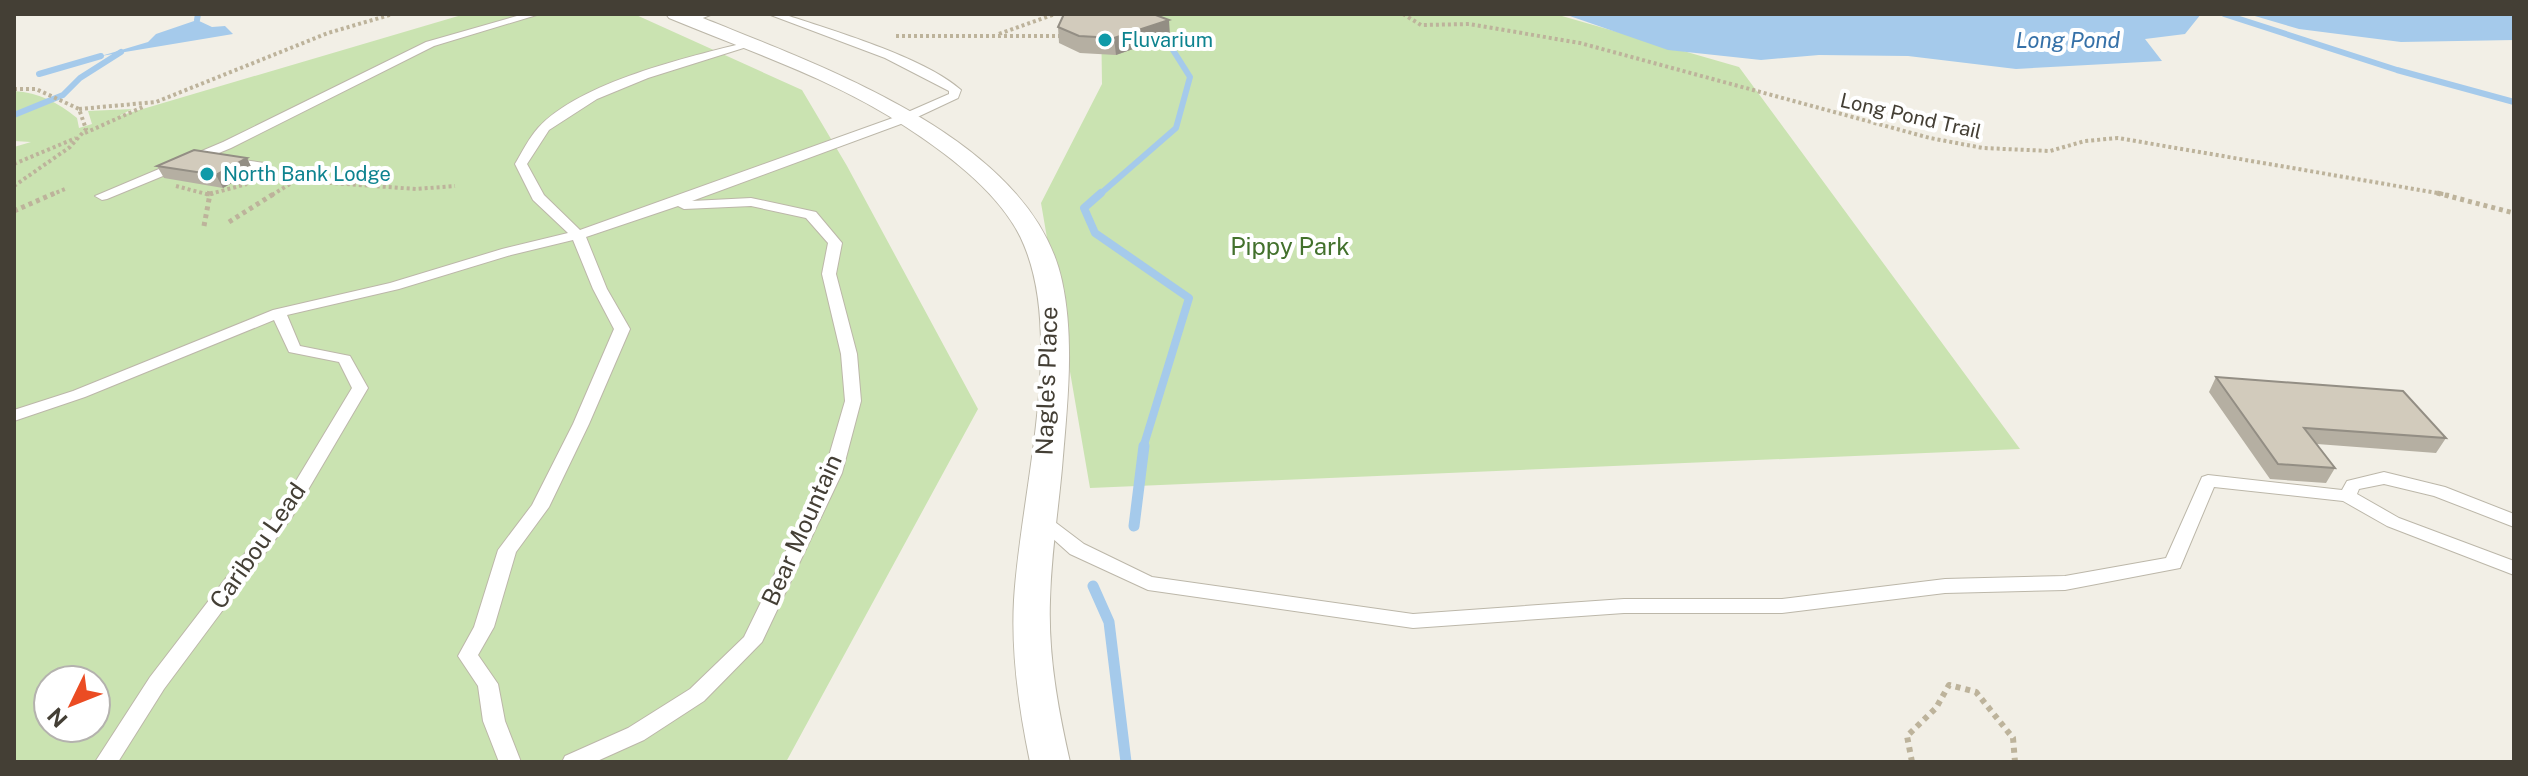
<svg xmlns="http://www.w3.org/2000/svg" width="2528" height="776" viewBox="0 0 2528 776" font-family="'Public Sans',sans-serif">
<rect width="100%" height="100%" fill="#f2efe6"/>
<path fill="#cae3b1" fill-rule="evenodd" d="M465,14H634L802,90L847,166L978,409L786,762H14V147L31,142L14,141V91C40,93 57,102 77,118L79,128L92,124L88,111L132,109L119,116ZM48,680H96V728H48Z
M1101,14H1555L1739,67L2020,449L1090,488L1041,203L1102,84Z"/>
<path fill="#a5caeb" d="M1564,14H2201L2185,34L2145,39L2162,61L2016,69L1908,56L1819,55L1761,60L1668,50Z
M2248,14H2514V40L2401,42L2299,29Z
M197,20L212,27L225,26L233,34L101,56L148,42L156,34Z"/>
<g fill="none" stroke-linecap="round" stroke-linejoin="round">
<path stroke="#a5caeb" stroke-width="6" d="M2224,14L2397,70L2514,102
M197,20L198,14
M39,74L101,56
M14,115L63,95L80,78L121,52
M1099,195L1176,128L1190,77L1166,39L1159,19L1146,14"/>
<path stroke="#a5caeb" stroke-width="8" d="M1101,193L1084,208L1095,233L1189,298L1143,448"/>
<path stroke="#a5caeb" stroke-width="11" d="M1134,526L1144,446
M1093,586L1109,622L1126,762"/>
<defs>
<path id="service" d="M524,14H540L434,46L231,148L107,199L102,200L95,196L223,142L426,42Z
M698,14H713L690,23L685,20Z
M768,14H783C831,30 924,57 961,90L958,98L909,121L692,201L751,198L816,212L842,243L836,274L857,354L861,401L842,473L762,642L704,701L644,740L595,762H562L565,756L628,728L690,689L744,637L824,473L845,401L841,354L822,274L828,243L806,218L751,206L684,209L678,206L586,237L607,289L630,329L589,424L549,507L516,552L494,627L478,655L498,684L505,721L521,762H499L483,721L478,686L458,656L474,627L498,550L532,505L573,424L614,329L593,289L573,240L511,255L399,289L287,315L300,346L350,356L368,388L292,517L164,689L118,762H95L150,677L279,509L352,388L339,362L289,352L274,320L85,397L14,421V410L73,391L273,310L390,283L502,249L568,233L533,200L515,164C522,152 529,138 538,128C580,82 688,57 748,42L753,45L648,78L597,99L549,130L527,164L544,195L580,230L901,115L949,94V91L885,58Z
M230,158L264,163L270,167L264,171L226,165V159Z
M2384,472L2445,487L2514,514V527L2434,496L2384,484L2359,489L2357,494L2399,518L2514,561V575L2387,526L2343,501L2214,487L2180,568L2065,590L1945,593L1782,613H1624L1413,628L1148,590L1070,554L1032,520L1035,516H1047L1084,544L1152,577L1413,614L1624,599H1782L1945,579L2065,576L2166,558L2202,477L2208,475L2342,490L2347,481Z"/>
<path id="minor" d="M666,14H693C812,63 1031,136 1062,281C1075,341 1067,407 1062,468C1058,512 1051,556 1050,600C1048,655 1058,709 1070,762H1030C1019,709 1011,654 1014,600C1020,495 1065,343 1024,245C1004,196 949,155 906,127C834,79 748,51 669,18Z"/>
</defs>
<use href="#service" stroke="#bcb7a9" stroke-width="2"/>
<use href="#minor" stroke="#bcb7a9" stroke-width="2"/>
<path stroke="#bdb39b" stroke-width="4" stroke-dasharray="3 3" stroke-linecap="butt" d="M1403,14L1421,25L1469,24L1580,43L1930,138L1983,148L2050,151L2085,141L2118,138L2449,195
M999,34L1055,14
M896,36H1062
M14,89H36L79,109L86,129L70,147L14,186
M79,109L156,102L328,33L393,14
M85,133L145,106
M14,164L76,138
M275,179L416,189L455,186
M176,186L210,195
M210,194L247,184
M51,195L65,189
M272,195L293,182"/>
<path stroke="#bdb39b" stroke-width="5" stroke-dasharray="4 4" stroke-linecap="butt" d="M2437,193L2514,213
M210,194L213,193
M14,211L55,193
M229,222L275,193
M204,226L210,194L206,193"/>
<path stroke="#bdb39b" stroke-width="6" stroke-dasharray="5 5" stroke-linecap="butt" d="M1912,762L1907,736L1936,708L1949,685L1976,692L2013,738L2015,762"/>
<use href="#service" fill="#fff" fill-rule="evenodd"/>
<use href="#minor" fill="#fff" fill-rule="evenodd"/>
</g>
<path fill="#b5afa2" d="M1058,27L1170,36L1116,55L1080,53L1059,43Z
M247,158L253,171L223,188L164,178L157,166Z
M2216,377L2446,438L2436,453L2317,444L2335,468L2326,483L2270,479L2209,392Z"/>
<path fill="#938e84" d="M1169,20L1170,36L1116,55L1114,38Z
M247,158L253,171L223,188L216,175Z"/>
<path fill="#d2cbbc" stroke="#938e84" stroke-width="2" d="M1064,14H1153L1169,20L1114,38L1079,36L1058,27Z
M194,150L247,158L216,175L157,166Z
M2216,377L2403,391L2446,438L2304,428L2335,468L2278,464Z"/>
<g fill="#0f9aa8" stroke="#fff" stroke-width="3">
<circle cx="1105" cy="40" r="8"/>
<circle cx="207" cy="174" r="8"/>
</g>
<g text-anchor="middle" stroke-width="8" stroke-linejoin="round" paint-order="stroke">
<g font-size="20" fill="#0d838f" stroke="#fff" text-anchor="start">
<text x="1121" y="47">Fluvarium</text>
<text x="223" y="181">North Bank Lodge</text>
</g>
<g font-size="20" fill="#443f35" stroke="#fff">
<text transform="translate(1911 116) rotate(13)" y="7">Long Pond Trail</text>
</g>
<g font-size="22" font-style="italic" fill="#3671a8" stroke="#fff">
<text x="2068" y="48">Long Pond</text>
</g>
<g font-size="24" fill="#43712d" stroke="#fff">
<text x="1290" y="255">Pippy Park</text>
</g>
<g font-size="24" fill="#443f35" stroke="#fff">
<text transform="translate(1047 381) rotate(-88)" y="8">Nagle's Place</text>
<text transform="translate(802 530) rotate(-66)" y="8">Bear Mountain</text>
<text transform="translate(258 546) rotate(-55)" y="8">Caribou Lead</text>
</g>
</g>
<rect width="2528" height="776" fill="none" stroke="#443f35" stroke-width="32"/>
<g transform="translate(72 704) rotate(227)"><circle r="38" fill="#ffffff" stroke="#b4b2ae" stroke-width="2"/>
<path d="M0-6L14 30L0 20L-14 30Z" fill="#eb4c23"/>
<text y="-12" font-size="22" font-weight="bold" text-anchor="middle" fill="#443f35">N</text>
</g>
</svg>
